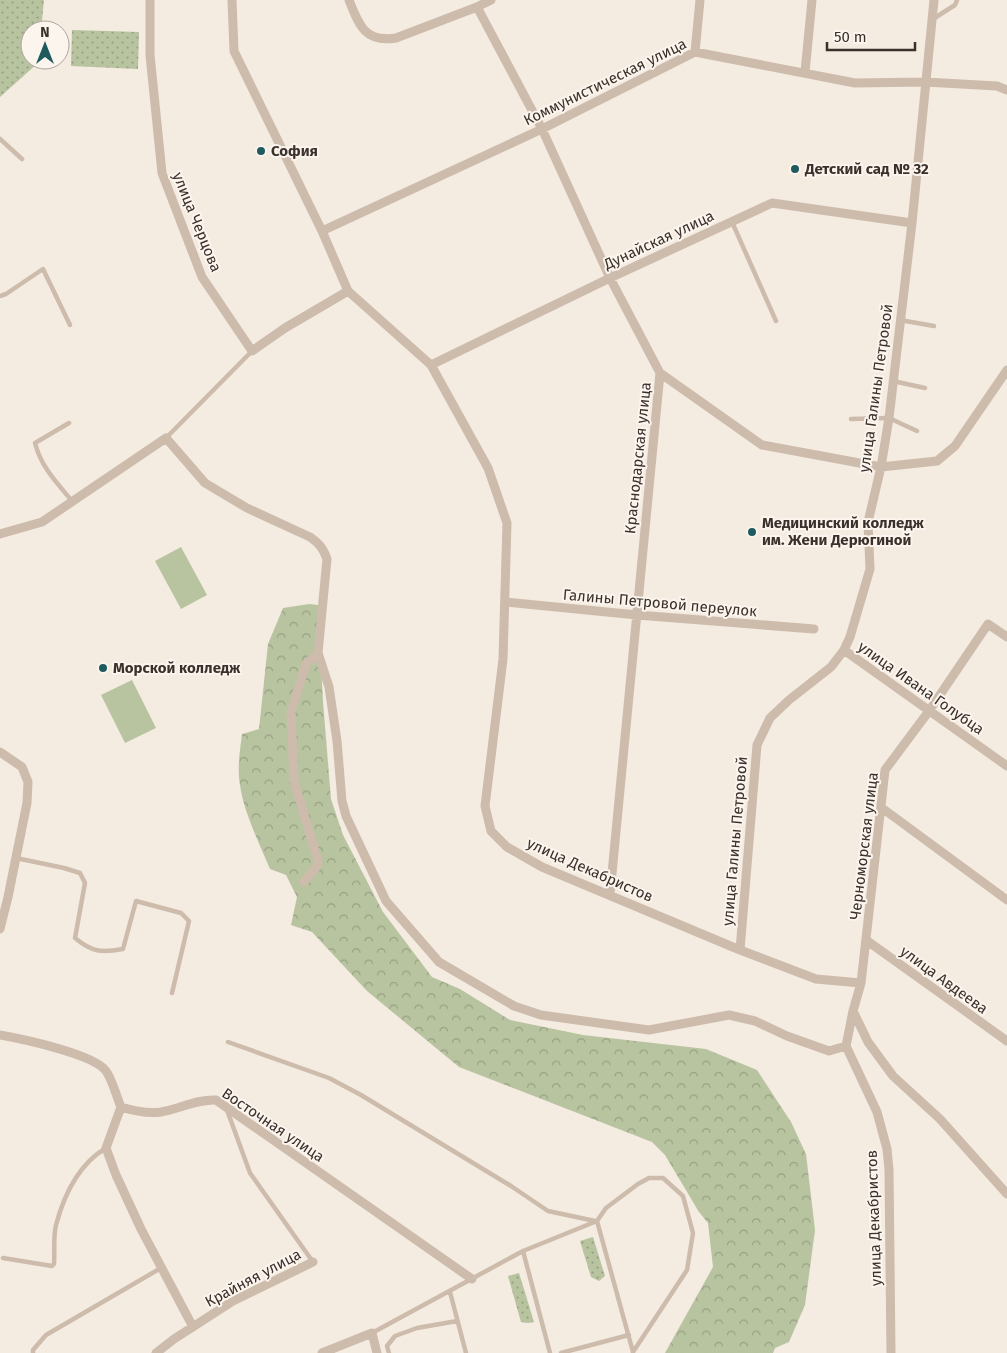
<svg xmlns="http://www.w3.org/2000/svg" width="1007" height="1353" viewBox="0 0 1007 1353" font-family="'Fira Sans',sans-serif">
<defs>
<pattern id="grass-dots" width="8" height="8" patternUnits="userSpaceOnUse" patternTransform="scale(1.25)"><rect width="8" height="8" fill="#b8c4a0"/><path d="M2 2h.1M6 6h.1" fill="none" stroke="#97a083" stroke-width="1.8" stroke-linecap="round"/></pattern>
<pattern id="forest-crowns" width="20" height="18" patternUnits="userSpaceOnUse" patternTransform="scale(1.25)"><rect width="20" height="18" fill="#b8c4a0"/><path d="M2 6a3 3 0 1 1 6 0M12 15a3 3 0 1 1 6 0" fill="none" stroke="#97a083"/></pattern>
</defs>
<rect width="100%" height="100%" fill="#f4ebe1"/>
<path fill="url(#grass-dots)" d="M0,0H44L41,30H30V60H39L38,63L0,97Z
M72,30L139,32L138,69L71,66Z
M593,1237L605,1276L599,1281L591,1277L580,1241Z
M519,1273L534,1322L528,1323L521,1322L508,1276Z"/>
<path fill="url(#forest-crowns)" d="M309,604L318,605L323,702L331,799L343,835L383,912L432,977L460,989L510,1020L583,1035L706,1049L757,1070L791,1122L806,1154L815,1230L805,1305L789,1342L775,1348L773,1353H665L713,1267L708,1223L699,1212L665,1155L652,1142L459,1067L367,991L312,932L291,925L297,897L286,875L270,869C260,845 243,810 240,785C237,768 240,750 242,734L259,729L268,644L283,608Z"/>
<path fill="#b8c4a0" d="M181,547L207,595L181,609L155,561Z
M132,680L156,728L125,743L101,695Z"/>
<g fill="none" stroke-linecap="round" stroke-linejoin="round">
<path stroke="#cdbbac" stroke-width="4.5" d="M933,19L955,5L957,0
M0,139L22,159
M732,222L776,321
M0,296L6,294L43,269L70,325
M900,320L934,326
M893,381L925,388
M851,419L889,418L917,431
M69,423L35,443C41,467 57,483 72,501
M166,438L252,351
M16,858L64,868L80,873L85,883L75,938C92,952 101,953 123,949L136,901L181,913L189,921L172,993
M228,1042L329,1078L361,1095L511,1186L548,1211L595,1221
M227,1110L250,1173L313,1262
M597,1221L633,1352
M523,1251L550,1353
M3,1258L52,1266L54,1264C55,1252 53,1237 56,1225C64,1195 79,1164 106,1148
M450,1292L466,1353
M372,1333L523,1251L597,1221L606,1208L638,1184L649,1178H663L683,1196L693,1233L687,1270L633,1352
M33,1353V1350L46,1335L161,1268
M389,1353L387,1346L395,1336L417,1328L457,1321
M561,1353L629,1335"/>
<path stroke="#cdbbac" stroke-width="9" d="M150,0V55L162,173L202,277L252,351L285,328L348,291
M232,0L234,51L322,231L348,291L431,365L488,468L507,523L503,659L485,806L491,831L507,847L542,867L740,950L816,979L861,983
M349,0C359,25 365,43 396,38L477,7L491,0
M477,7L542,129L610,278L660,373L610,894
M695,52L700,0
M805,72L812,0
M322,231L542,129L695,52L855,83L925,82L997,86L1007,90
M431,365L610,278L772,203L912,223
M660,373L762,445L881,467L937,461L955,446L1007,370
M0,534L42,522L166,438L205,483L247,508L310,537C319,543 323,548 327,559L318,653L329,687L337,741L342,801L346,816L386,901L439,962L514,1006L541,1015L649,1030L729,1015L755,1021L787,1036L829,1051L846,1046
M505,602L637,615L814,629
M844,650L1007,766
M0,752L22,767L28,782L27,803L8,897L0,929
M882,808L1007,900
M304,882L317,866L318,861L294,781L291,712L306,664L318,653
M866,940L1007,1041
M740,950L757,745L770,718L789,700L831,667L844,650L850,637L870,569L868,522L881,467L889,418L912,223L934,0
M853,1011L868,1042L893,1076L940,1119L1007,1194
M0,1035C22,1039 94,1054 106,1071C113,1081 116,1096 121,1107C134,1111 147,1114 161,1112C179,1109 197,1099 216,1100L472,1279
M121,1107L106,1148L116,1175L141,1229L193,1327
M156,1353L174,1339L233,1301L313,1262
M322,1353L372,1333L377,1353
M891,1353L889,1170L887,1149L877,1112L846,1046L853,1011L861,983L885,770L929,711L988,624L1007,637"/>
</g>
<g fill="#1f5a5e" stroke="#fbf5ee" stroke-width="2">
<circle cx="261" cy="151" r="5"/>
<circle cx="795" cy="169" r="5"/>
<circle cx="752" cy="532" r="5"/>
<circle cx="103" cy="668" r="5"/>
</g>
<g text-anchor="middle" stroke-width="4" stroke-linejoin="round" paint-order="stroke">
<g font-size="15" fill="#3b302b" stroke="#fbf5ee">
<text transform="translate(605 82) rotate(-26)" y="5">Коммунистическая улица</text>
<text transform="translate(197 222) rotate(68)" y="5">улица Черцова</text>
<text transform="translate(659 240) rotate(-25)" y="5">Дунайская улица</text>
<text transform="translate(876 388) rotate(-82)" y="5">улица Галины Петровой</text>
<text transform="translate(638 458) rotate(-84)" y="5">Краснодарская улица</text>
<text transform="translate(660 603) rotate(5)" y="5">Галины Петровой переулок</text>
<text transform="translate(921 688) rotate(35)" y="5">улица Ивана Голубца</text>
<text transform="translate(735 841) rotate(-85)" y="5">улица Галины Петровой</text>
<text transform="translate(864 846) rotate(-83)" y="5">Черноморская улица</text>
<text transform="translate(590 870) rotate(24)" y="5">улица Декабристов</text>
<text transform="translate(944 980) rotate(36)" y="5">улица Авдеева</text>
<text transform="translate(273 1125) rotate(34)" y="5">Восточная улица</text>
<text transform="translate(874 1218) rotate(-92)" y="5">улица Декабристов</text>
<text transform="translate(253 1278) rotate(-28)" y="5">Крайняя улица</text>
</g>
<g font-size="15" font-weight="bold" fill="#3b302b" stroke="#fbf5ee" text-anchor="start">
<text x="271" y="156">София</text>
<text x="805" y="174">Детский сад № 32</text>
<text x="762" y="528">Медицинский колледж<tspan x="762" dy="17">им. Жени Дерюгиной</tspan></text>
<text x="113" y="673">Морской колледж</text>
</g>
</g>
<g transform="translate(45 45)"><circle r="24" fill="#fbf5ee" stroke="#aea6a0"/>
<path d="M0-4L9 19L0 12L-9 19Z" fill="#1f5a5e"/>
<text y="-8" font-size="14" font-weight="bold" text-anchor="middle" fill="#3b302b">N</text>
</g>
<path d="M827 42v8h88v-8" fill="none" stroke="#3b302b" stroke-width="2.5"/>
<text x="834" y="42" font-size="15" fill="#3b302b" stroke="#fbf5ee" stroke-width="4" paint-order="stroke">50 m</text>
</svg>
